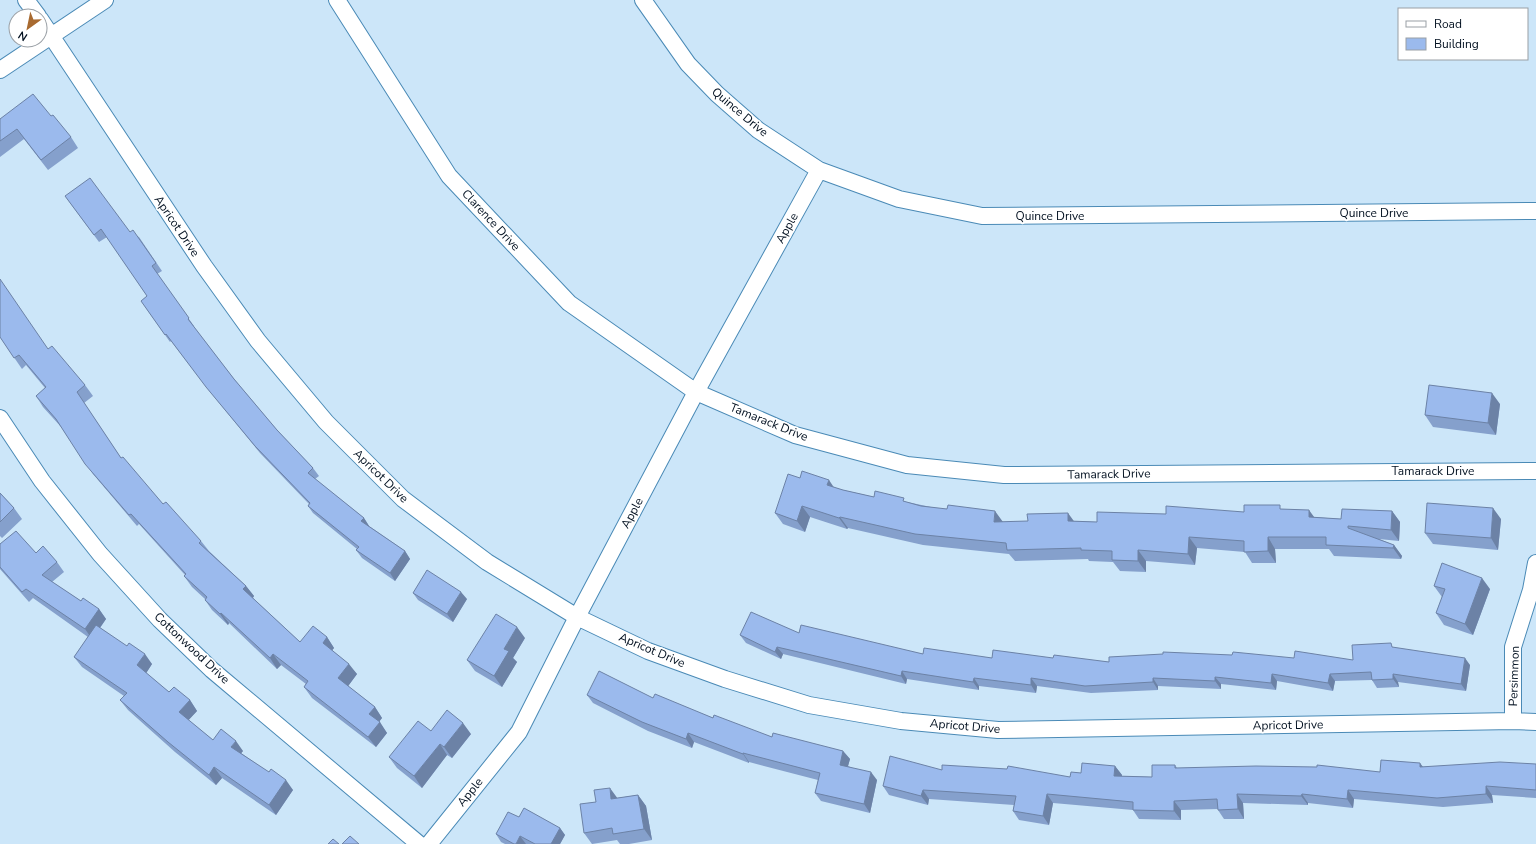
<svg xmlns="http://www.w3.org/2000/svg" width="1536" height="844" viewBox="0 0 1536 844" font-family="'Nunito Sans',sans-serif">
<rect width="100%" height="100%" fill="#cce6f9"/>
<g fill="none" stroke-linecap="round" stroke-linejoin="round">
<defs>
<path id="minor" d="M26,0L38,16
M337,0L449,176L569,303L696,392L795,435L907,465L1004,475L1536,471
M643,0L688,64L717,94L758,130L819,170L899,199L982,216L1536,211
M40,19L204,266L258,341L326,422L403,499L487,562L577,617L648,651L725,679L809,705L901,721L998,730L1513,721L1536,722
M0,70L105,0
M0,418L42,481L100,554L160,620L212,670L419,844
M1513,721V647L1531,590L1536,563
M429,844L519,732L577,617L696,392L819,170"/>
</defs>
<use href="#minor" stroke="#4a8ab6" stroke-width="18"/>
<use href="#minor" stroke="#fff" stroke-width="16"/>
</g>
<path fill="#85a0cc" d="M51,116L71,137L78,148L48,170L24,139L0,157V119Z
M65,196L139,237L162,271L157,274L194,326H193L234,379L277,430L313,468L319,476L315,479L364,518L369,526L405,551L410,559L395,581L362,558L356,550L357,549L313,513L308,506L309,504L260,453L212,394L171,341L170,342L141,301L147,296L107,237L99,242Z
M0,337L48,349L85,385L93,396L84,403L121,458L163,504L201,541L209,551L246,586L254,596L253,598L300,642L327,637L334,648L332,650L357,674L348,686L375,707L382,718L379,722L387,733L376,747L312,698L304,687L306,684L281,665L277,669L229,623L228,625L212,610L205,600V599L192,587L184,576L185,575L139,524L137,526L93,474L62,428L43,407L36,396L45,388L26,365L22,369Z
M1500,404L1496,435L1433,427L1425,415Z
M800,478L843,490L874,497L907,502L1003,522L1074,521L1097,522L1166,514L1244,512L1283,509L1314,517L1341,519L1392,511L1400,522L1399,541L1379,539L1394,545L1402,556L1401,559L1334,556L1329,549H1275L1276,563H1252L1245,552L1197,548L1195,565L1146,561V572L1120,571L1113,562L1089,561L1088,559L1015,561L1009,554L923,545L848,528L847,529L810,517L805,532L783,524L775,513Z
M0,493L14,508L22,519L2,538L0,536Z
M1501,519L1498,550L1433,544L1425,533Z
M0,544L36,553L57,562L64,572L52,582L81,601L99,609L106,619L100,628L152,664L146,673L169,692L190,700L197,711L188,720L213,740L243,751L241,753L293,790L276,815L222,778L216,785L175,752L128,710L120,700L124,696L82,667L74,657L88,637L33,598L29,602L0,569Z
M1434,586L1490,589L1473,635L1444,625L1436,613L1442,597Z
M413,593L467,599L453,622L418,600Z
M799,633L923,654L992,658H1053L1109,662L1294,658L1353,660L1394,648L1470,665L1466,691L1398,682L1399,687L1377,688L1372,680L1335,681L1333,691L1277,681L1276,690L1221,684V689L1158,686V690L1091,693L1037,686L1036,693L979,686V690L907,679L906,684L783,654L781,659L746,643L740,635Z
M525,638L513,658L517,662L502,687L475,671L467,660Z
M587,695L653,698L772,737L843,751L850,759L848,766L877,780L870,813L821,801L815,793L818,780L749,762V763L694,742L692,748L648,731L593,703Z
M431,731L471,734L452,758L447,755L422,788L397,768L389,757Z
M1536,764V798L1492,795L1493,803L1443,807L1354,799L1353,808L1308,803V805L1243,803L1244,819H1224L1218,810V809L1181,810V820L1139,819L1133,810L1053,803L1049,825L1019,820L1013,811L1014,805L929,799L928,805L889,795L883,786L942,770L1070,777L1081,773L1115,766L1122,775L1121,776L1152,777L1175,765L1177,768L1380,772L1423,767Z
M638,795L646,806L652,840L629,844H620L617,840L592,844L584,833L617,798Z
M519,817L560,828L565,835L560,844H505L501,842L496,834Z"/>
<path fill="#6c82a6" d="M1492,393L1500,404L1496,435L1488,423Z
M829,480L837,492L827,485Z
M802,506L810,517L805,532L797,521Z
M1493,508L1501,519L1498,550L1491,538Z
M1309,510L1317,521L1309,517Z
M995,511L1003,522H994Z
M1392,511L1400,522L1399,541L1391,530Z
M1068,513L1076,524L1068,521Z
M840,517L848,528L847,529L839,518Z
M364,518L369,526L367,529L361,521Z
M1189,537L1197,548L1195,565L1188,554Z
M1268,537L1275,549L1276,563L1268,551Z
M1394,545L1402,556L1401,559L1393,548Z
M1138,550L1146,561V572L1138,561Z
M405,551L410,559L395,581L390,573Z
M1482,578L1490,589L1473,635L1465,624Z
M246,586L254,596L251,600L243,589Z
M461,592L467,599L453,622L447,614Z
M99,609L106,619L92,639L85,629Z
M221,613L229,623L228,625L220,614Z
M517,627L525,638L513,658L517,662L502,687L494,676L504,649Z
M327,637L334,648L330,653L323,643Z
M777,647L783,654L781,659L775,652Z
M145,654L152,664L145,675L137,665Z
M273,654L281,665L277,669L270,658Z
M1465,658L1470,665L1466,691L1461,684Z
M349,664L357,674L346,689L338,678Z
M902,671L907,679L906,684L901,676Z
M1272,674L1277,681L1276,690L1271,683Z
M1330,674L1335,681L1333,691L1328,683Z
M1393,674L1398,682L1399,687L1393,679Z
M1215,677L1221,684V689L1215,681Z
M974,678L979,686V690L973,682Z
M1031,678L1037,686L1036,693L1031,685Z
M1153,678L1158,686V690L1153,682Z
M190,700L197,711L186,723L179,712Z
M375,707L382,718L377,724L369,714Z
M380,722L387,733L376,747L368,737Z
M463,723L471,734L452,758L444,747Z
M688,733L694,742L692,748L686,739Z
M236,741L243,751L238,757L231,747Z
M440,744L447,755L422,788L414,776Z
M843,751L850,759L846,773L840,765Z
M743,753L749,762V763L743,754Z
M1420,763L1427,772L1420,767Z
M1115,766L1122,775L1121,785L1114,776Z
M214,767L222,778L216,785L209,775Z
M871,772L877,780L870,813L864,804Z
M286,780L293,790L276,815L269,805Z
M1486,786L1492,795L1493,803L1486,794Z
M610,788L618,799H611Z
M923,790L929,799L928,805L921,796Z
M1348,790L1354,799L1353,808L1347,799Z
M1047,794L1053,803L1049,825L1043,816Z
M1237,794L1243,803L1244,819L1238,809Z
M1302,794L1308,803V805L1301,796Z
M638,795L646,806L652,840L644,829Z
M1174,801L1181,810V820L1174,811Z
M560,828L565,835L560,844H551Z
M520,836L526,844H516Z"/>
<path fill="#9bbaed" stroke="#6c82a6" d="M33,94L51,116L53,115L71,137L41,160L17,129L0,141V119Z
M90,178L130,232L133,230L156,263L152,266L189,318L188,319L234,379L277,430L313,468L308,473L364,518L361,521L405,551L390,573L356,550L359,547L308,506L310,503L255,446L206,387L166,334L165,335L141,301L147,296L101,229L94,235L65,196Z
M0,279L48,349L52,346L85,385L77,392L121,458L123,457L163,504L166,502L201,541L199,543L246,586L243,589L300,642L313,626L327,637L323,643L349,664L338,678L375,707L369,714L380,722L368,737L304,687L308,681L273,654L270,658L221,613L220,614L205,600L207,597L184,576L186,574L131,514L129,515L85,464L56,419L36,396L46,387L19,355L14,358L0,337Z
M1429,385L1492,393L1488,423L1425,415Z
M802,471L829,480L827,485L843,490L874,497L875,491L904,498L903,501L921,506L947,509L948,505L995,511L994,522L1028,521L1027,514L1068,513V521L1097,522V512L1166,514V506L1244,512V505H1280V509L1309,510V517L1341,519L1342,509L1392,511L1391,530L1348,526V528L1394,545L1393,548L1326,545V537H1268V551L1244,552V541L1189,537L1188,554L1138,550V561L1112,560V551L1081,550V548L1007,550L1006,543L915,534L840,517L839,518L802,506L797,521L775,513L788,474L800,478Z
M0,493L14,508L0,522Z
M1427,503L1493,508L1491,538L1425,533Z
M16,531L36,553L43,546L57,562L42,575L81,601L83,598L99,609L85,629L26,589L22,592L0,567V544Z
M1442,563L1482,578L1465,624L1436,613L1445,589L1434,586Z
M427,570L461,592L447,614L413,593Z
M751,612L799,633L801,625L923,654L924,648L992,658L993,650L1053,658L1054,655L1109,662V657L1163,654V652L1232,655L1233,652L1294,658L1295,651L1353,660L1352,645L1391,643L1392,647L1465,658L1461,684L1393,674V679L1372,680L1371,672L1330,674L1328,683L1272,674L1271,683L1215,677V681L1153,678V682L1085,686L1031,678V685L974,678L973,682L902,671L901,676L777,647L775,652L740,635Z
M496,614L517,627L504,649L509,651L494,676L467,660Z
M96,625L127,646L129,643L145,654L137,665L169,692L174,687L190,700L179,712L213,740L221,729L236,741L231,747L269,772L271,769L286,780L269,805L214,767L209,775L168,742L120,700L127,693L74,657Z
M599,671L653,698L655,694L713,718L714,715L772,737L773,733L843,751L840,765L871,772L864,804L815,793L820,773L743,753V754L688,733L686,739L642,722L587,695Z
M447,710L463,723L444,747L440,744L414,776L389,757L418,721L431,731Z
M890,756L942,770V765L1007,769L1008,766L1070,777L1071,772L1081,773L1082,763L1115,766L1114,776L1152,777V765H1175V768L1256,766L1317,767V765L1380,772L1381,760L1420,763V767L1500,762L1536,764V790L1486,786V794L1437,798L1348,790L1347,799L1302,794L1301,796L1237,794L1238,809L1218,810L1217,799L1174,801V811L1133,810V802L1047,794L1043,816L1013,811L1016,796L923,790L921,796L883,786Z
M610,788L611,799L638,795L644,829L613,834L612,828L584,833L580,804L596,802L594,790Z
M524,808L560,828L551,844H535L520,836L516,844H514L496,834L508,812L519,817Z
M350,836L359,844H342Z
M333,839L339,844H328Z"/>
<g text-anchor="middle" stroke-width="3.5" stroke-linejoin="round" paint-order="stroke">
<g font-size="12" fill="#000f1f" stroke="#fff">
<text transform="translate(740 112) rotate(40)" y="4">Quince Drive</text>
<text x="1374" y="217">Quince Drive</text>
<text x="1050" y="220">Quince Drive</text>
<text transform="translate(491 220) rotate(47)" y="4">Clarence Drive</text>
<text transform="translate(177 226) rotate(56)" y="4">Apricot Drive</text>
<text transform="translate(787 228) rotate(-61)" y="4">Apple</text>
<text transform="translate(769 422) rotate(22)" y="4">Tamarack Drive</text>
<text x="1433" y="475">Tamarack Drive</text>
<text transform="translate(1109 474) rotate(-1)" y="4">Tamarack Drive</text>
<text transform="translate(381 476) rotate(44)" y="4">Apricot Drive</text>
<text transform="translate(632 513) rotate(-62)" y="4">Apple</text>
<text transform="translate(192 648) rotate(43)" y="4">Cottonwood Drive</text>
<text transform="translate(652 650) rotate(23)" y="4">Apricot Drive</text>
<text transform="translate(1514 676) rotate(-88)" y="4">Persimmon</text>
<text transform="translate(1288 725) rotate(-1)" y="4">Apricot Drive</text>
<text transform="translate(965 726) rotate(5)" y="4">Apricot Drive</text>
<text transform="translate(470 792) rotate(-51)" y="4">Apple</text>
</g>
</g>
<rect x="1398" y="8" width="130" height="52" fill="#ffffff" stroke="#999fa5"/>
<rect x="1406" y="21" width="20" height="6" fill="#ffffff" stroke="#999fa5"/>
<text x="1434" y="28" font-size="12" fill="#000f1f">Road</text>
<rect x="1406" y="38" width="20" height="12" fill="#9bbaed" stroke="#999fa5"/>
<text x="1434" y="48" font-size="12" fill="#000f1f">Building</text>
<g transform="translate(28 28) rotate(213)"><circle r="19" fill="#ffffff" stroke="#999fa5"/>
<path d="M0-3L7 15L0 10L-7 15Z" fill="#a86a30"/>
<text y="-6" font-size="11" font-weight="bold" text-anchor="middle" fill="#000f1f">N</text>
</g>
</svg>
